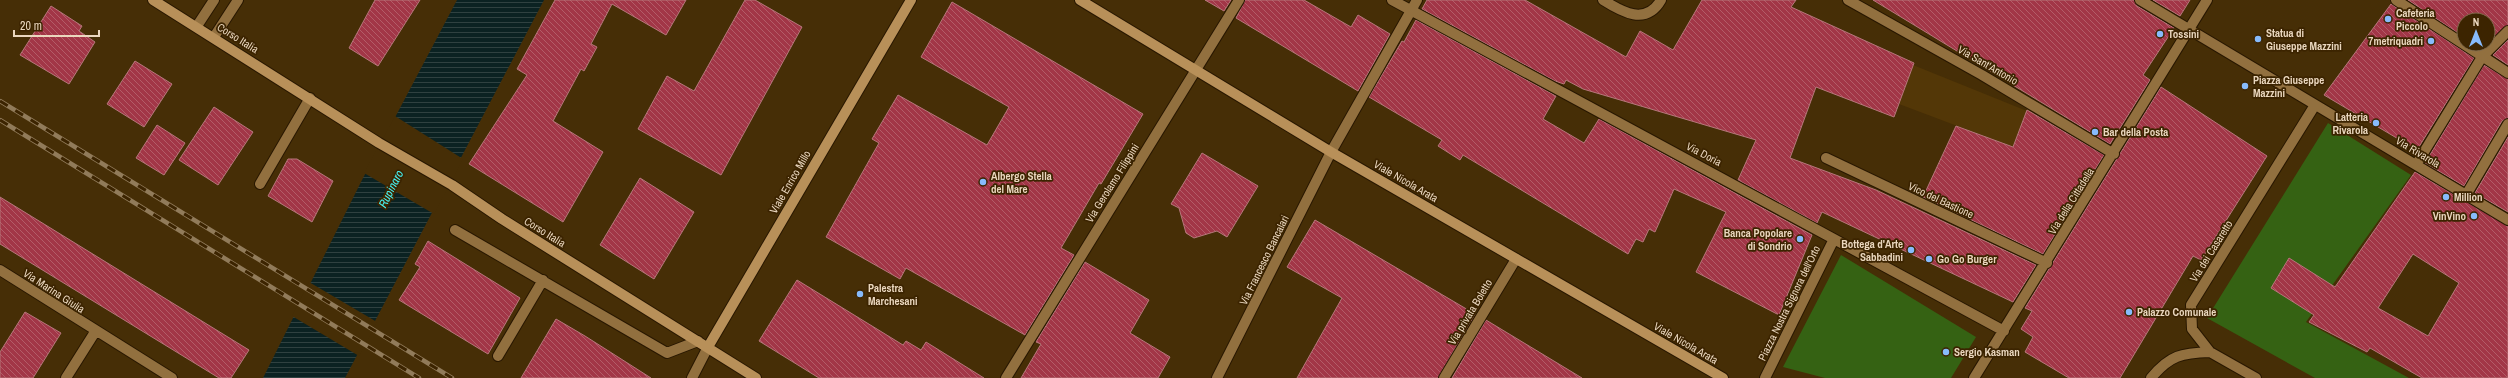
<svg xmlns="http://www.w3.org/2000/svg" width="2508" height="378" viewBox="0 0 2508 378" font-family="'Archivo Narrow',sans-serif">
<defs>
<pattern id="water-rules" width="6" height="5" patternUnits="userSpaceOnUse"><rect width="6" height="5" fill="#0b2222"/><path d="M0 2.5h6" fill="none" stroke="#2f4140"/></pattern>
<pattern id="building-back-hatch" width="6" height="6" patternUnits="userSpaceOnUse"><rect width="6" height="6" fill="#a23647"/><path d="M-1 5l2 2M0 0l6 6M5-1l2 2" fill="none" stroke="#b35c68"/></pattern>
</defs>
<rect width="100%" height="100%" fill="#462e06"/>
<path fill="#533707" d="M1913,65L2027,111L2013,147L1899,104Z"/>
<path fill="#356213" d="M2328,123L2411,175L2306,322L2409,378H2315L2207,318Z
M1841,255L1976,337L1951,378H1825L1783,367Z"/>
<path fill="url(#water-rules)" d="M457,0H544L345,378H263L362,180Z"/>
<path fill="#462e06" d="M395,116L463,159L434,214L364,173Z
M309,282L377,322L359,356L292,316Z"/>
<path fill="url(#building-back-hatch)" stroke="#b6777b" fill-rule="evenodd" d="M375,0H420L378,66L349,48Z
M555,0H686L666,35L612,4L591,44L597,47L584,71L581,69L553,121L603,152L563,222L469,164L527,75L517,69Z
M745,0H755L802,27L721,175L638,129L667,76L694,91Z
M1205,0H1231L1224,11Z
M1245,0H1304L1351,27L1358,15L1390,34L1358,91L1236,18Z
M1427,0H1525L1626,57L1640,31L1673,50L1702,0H1796L1791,7L1914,63L1894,117L1816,87L1790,158L1876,190L2036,265L2013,302L1822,212L1817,223L1738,180L1756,140L1583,89L1566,80L1564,84L1555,81L1422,9Z
M1873,0H2134L2137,6L2174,28L2143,75L2150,80L2110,144Z
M2153,0H2190L2180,16Z
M2408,0H2508V25L2488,42V20H2464V37Z
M952,2L1143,114L1101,184L1099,183L1061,248L1074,255L1025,335L906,268L900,279L826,237L879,143L872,139L898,95L987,145L1009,107L921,57Z
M2391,4L2474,58L2417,150L2324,95Z
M51,6L82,26L79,31L95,42L69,84L20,55Z
M1416,20L1556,96L1543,119L1584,143L1599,119L1812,235L1779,315L1696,272L1726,212L1674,189L1655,232L1649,229L1643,242L1636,239L1628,254L1463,155L1460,160L1438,146L1442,140L1369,97L1402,41L1404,42Z
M2508,40V65L2493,55Z
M135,61L172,84L144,127L107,104Z
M2484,65L2508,79V118L2502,121L2464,186L2425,163Z
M2161,87L2267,156L2201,260L2193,256L2120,378H2069L2025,352L2033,337L2021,329L2032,311L2025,308Z
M214,107L253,132L218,185L179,160Z
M2027,110L2104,155L2043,254L1923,197L1956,126L2013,147Z
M157,125L185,143L164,175L136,158Z
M2508,137V212L2475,193Z
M1202,153L1258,186L1227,237L1217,231L1194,238L1186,233L1179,208L1171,204Z
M288,159H297L333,181L312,222L268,196Z
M2415,172L2508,226V378H2422L2370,348L2367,352L2309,322L2314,315L2271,288L2289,258L2335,287ZM2413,254L2459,283L2428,336L2378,308Z
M640,178L694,212L654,279L600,245Z
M0,197L249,350L231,378H219L0,244Z
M1315,220L1475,314L1438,378H1297L1342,298L1287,267Z
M428,241L520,298L488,354L399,300L420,267L415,264Z
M1085,262L1149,300L1130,333L1170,357L1158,378H1021L1041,344L1036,342Z
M797,280L903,345L906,341L921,350L926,342L984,378H819L759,341Z
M25,312L61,333L33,378H0V352Z
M556,319L585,336L651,378H521Z
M1486,320L1582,378H1452Z"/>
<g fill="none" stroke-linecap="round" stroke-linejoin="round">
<defs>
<path id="minor" d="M1392,0L2004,331
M1603,0C1622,12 1646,26 1661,0
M1848,0L1982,75L2114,154
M2140,0L2508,220
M2396,0L2508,73
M197,26L214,0
M214,37L238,0
M1826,158L2047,263
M2416,165L2482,57L2508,31
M260,184L310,98
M2466,195L2508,124
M455,230L667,353L698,341
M0,270L172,378
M498,356L543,280
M66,378L95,332
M692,378L708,347
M1006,378L1239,0
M1217,378L1331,152L1417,0
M1444,378L1516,259
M1765,378L1834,239
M1974,378L2207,0
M2151,378C2170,355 2182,353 2210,352
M2256,378L2210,352L2192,329L2191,305L2315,105"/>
<path id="major" d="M153,0L379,143L452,185L502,219L756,378
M1080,0L1331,152L1723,378
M708,347L911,0"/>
</defs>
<use href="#minor" stroke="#281700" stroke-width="12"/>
<use href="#major" stroke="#281700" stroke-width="12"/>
<use href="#minor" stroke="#92703f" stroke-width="10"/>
<use href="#major" stroke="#b89059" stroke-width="10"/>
<defs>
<path id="rail" d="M0,101L452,378
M0,120L419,378"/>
</defs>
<use href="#rail" stroke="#917b5a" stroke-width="4.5"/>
<use href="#rail" stroke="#3c2400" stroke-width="3" stroke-dasharray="9" stroke-linecap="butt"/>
</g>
<g fill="#87bbfc" stroke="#3c2400" stroke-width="1.5">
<circle cx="2388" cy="19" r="4"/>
<circle cx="2160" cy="34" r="4"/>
<circle cx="2258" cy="39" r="4"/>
<circle cx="2431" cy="41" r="4"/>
<circle cx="2245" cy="86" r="4"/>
<circle cx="2376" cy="123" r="4"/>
<circle cx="2095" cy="132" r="4"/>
<circle cx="983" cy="182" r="4"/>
<circle cx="2446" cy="197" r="4"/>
<circle cx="2474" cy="216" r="4"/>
<circle cx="1800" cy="239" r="4"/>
<circle cx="1911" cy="250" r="4"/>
<circle cx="1929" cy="259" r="4"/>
<circle cx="860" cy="294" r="4"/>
<circle cx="2129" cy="312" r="4"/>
<circle cx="1946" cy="352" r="4"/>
</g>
<g text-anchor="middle" stroke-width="3.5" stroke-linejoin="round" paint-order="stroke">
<g font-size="11" font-weight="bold" fill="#ead7be" stroke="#3c2400" text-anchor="start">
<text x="2396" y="17">Cafeteria<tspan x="2396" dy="13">Piccolo</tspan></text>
<text x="2266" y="37">Statua di<tspan x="2266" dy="13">Giuseppe Mazzini</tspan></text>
<text x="2168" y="38">Tossini</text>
<text x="2423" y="45" text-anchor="end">7metriquadri</text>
<text x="2253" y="84">Piazza Giuseppe<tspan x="2253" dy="13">Mazzini</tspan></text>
<text x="2368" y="121" text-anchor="end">Latteria<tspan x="2368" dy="13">Rivarola</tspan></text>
<text x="2103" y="136">Bar della Posta</text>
<text x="991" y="180">Albergo Stella<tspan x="991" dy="13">del Mare</tspan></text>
<text x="2454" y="201">Million</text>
<text x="2466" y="220" text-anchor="end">VinVino</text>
<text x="1792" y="237" text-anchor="end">Banca Popolare<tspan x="1792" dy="13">di Sondrio</tspan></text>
<text x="1903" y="248" text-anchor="end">Bottega d'Arte<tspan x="1903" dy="13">Sabbadini</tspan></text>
<text x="1937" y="263">Go Go Burger</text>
<text x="868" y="292">Palestra<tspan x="868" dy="13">Marchesani</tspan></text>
<text x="2137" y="316">Palazzo Comunale</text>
<text x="1954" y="356">Sergio Kasman</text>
</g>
<g font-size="11" fill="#ead7be" stroke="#3c2400">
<text transform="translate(238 38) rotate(32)" y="4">Corso Italia</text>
<text transform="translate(1988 65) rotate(30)" y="4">Via Sant'Antonio</text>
<text transform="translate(2418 152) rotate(31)" y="4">Via Rivarola</text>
<text transform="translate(1704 154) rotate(28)" y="4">Via Doria</text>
<text transform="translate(1406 181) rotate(30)" y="4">Viale Nicola Arata</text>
<text transform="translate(790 182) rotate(-60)" y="4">Viale Enrico Millo</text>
<text transform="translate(1112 183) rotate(-58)" y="4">Via Gerolamo Filippini</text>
<text transform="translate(1941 200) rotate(25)" y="4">Vico del Bastione</text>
<text transform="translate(2071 201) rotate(-58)" y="4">Via della Cittadella</text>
<text transform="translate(545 232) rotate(32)" y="4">Corso Italia</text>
<text transform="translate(2211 251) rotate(-58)" y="4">Via dei Casaretto</text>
<text transform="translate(1264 260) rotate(-64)" y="4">Via Francesco Bancalari</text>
<text transform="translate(54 291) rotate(33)" y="4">Via Marina Giulia</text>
<text transform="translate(1789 303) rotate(-64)" y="4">Piazza Nostra Signora dell'Orto</text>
<text transform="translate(1470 312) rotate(-59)" y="4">Via privata Boletto</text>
<text transform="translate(1686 343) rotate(30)" y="4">Viale Nicola Arata</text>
</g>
<g font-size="12" font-style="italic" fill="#47f7f7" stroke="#3c2400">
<text transform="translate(391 189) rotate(-63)" y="4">Rupinaro</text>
</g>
</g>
<g transform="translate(2476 32)"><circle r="19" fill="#3c2400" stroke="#826c4c"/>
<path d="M0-3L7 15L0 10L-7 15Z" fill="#87bbfc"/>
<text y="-6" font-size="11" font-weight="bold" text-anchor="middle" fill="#ead7be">N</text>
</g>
<path d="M14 30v6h85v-6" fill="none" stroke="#ead7be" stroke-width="2"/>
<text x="20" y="30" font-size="12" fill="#ead7be" stroke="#3c2400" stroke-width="3" paint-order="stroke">20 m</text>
</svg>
